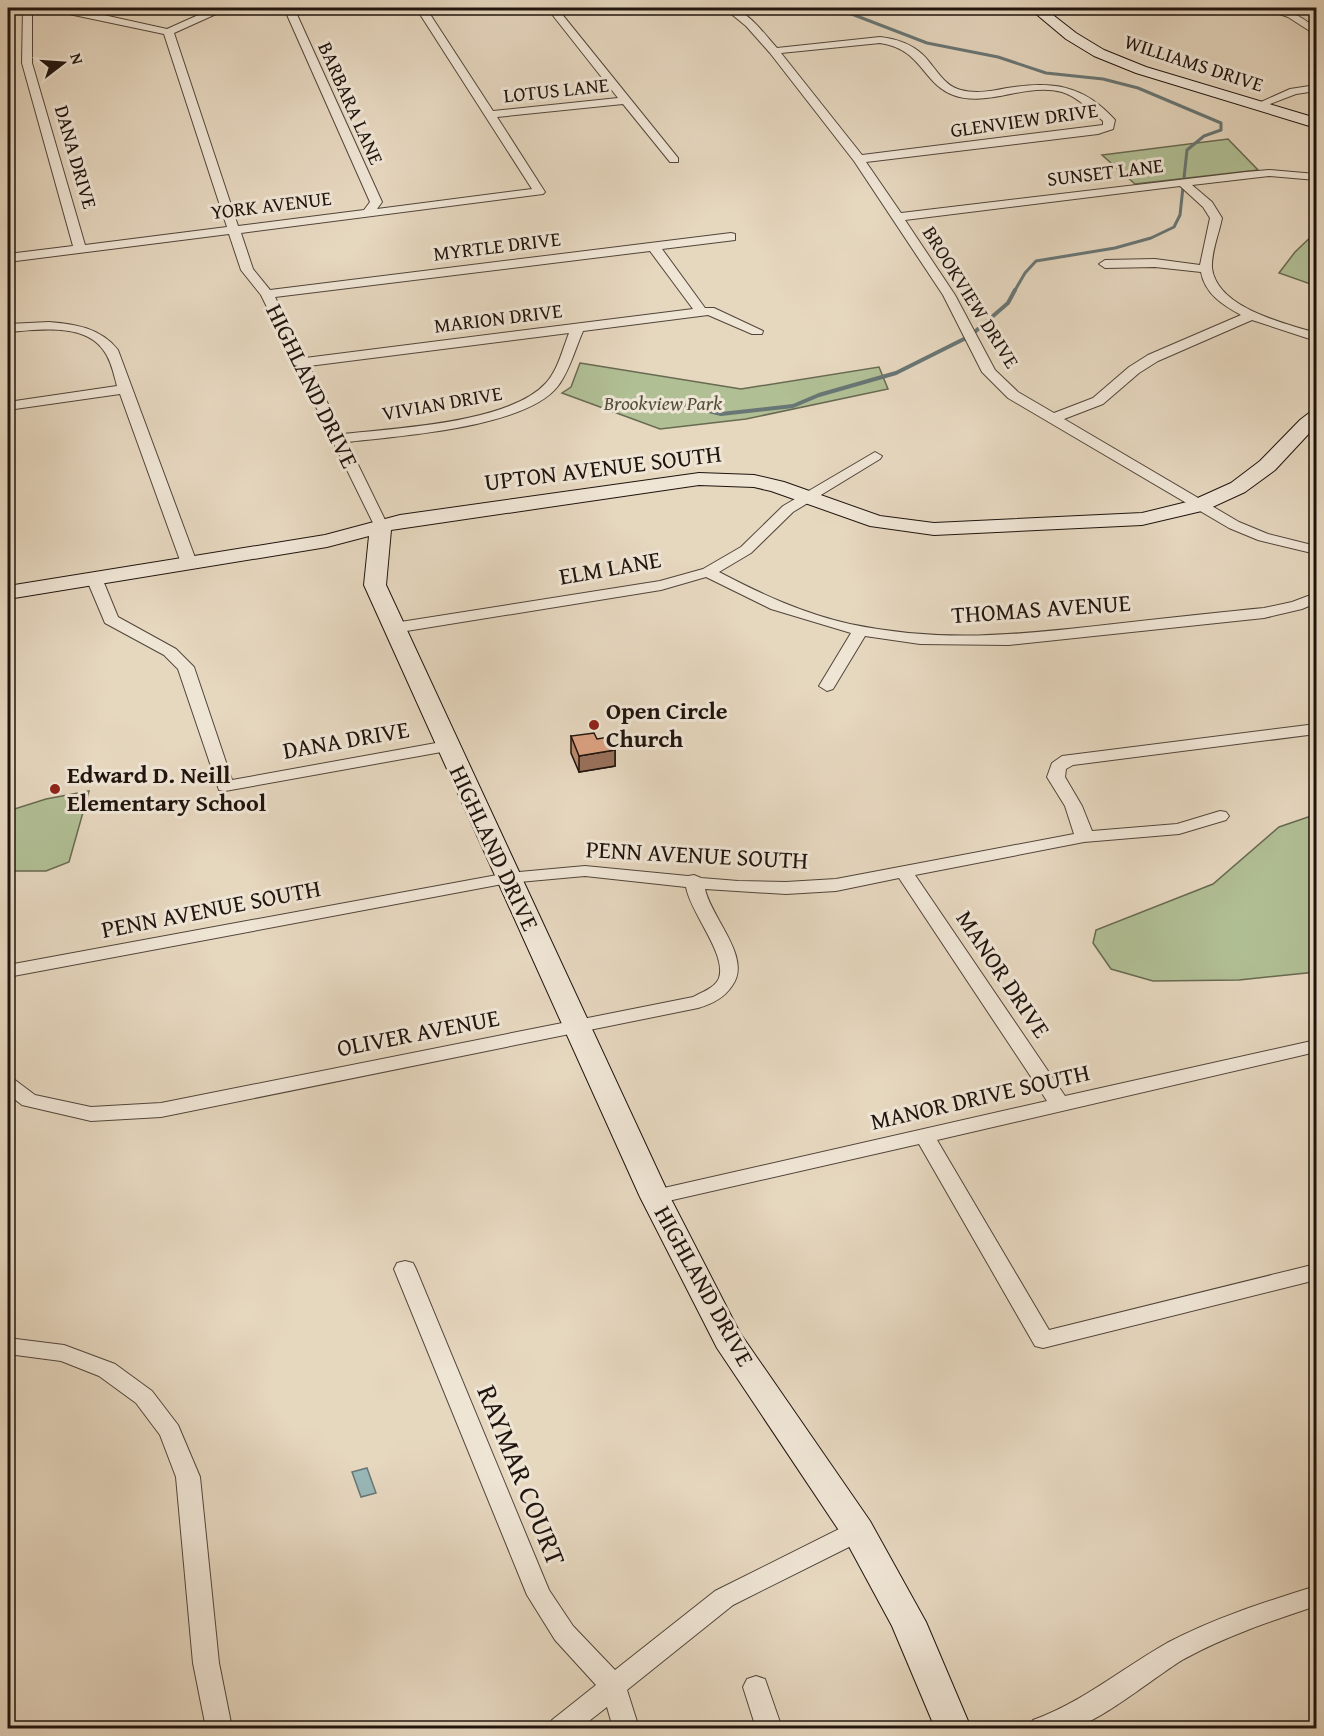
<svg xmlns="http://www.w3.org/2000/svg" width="1324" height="1736" viewBox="0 0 1324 1736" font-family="'Gentium Book Plus',serif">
<rect width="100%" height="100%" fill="#e6d7bf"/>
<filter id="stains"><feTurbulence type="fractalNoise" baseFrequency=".00333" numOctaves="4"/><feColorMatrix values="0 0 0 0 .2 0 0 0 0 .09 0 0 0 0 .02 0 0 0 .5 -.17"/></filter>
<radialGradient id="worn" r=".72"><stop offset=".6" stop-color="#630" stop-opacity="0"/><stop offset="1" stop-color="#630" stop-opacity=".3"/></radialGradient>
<path fill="#b1bf95" stroke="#686a52" stroke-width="1.5" d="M1228,139L1258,170L1135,184L1102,155Z
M1316,232V286L1279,273L1295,252Z
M580,363L741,389L879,367L888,389L746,419L660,429L562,393L571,387Z
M89,791L69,862L46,871H8V811L46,799Z
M1311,816H1316V972L1239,980L1153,981L1111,969L1093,943L1096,930L1213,884L1279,827Z"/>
<path fill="#98b8b9" stroke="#687675" stroke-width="1.5" d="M367,1468L376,1493L361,1497L352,1472Z"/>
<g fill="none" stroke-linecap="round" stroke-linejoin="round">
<path stroke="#687675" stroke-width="3" d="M836,8L927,43L998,57L1046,73L1103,79L1138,88L1221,123V130L1204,136L1187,150L1180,215L1174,227L1151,238L1115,248L1036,261L1025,273L1014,292"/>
<path stroke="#687675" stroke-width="4" d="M684,405L721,414L793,406L819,395L896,373L970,336L1008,303L1015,290"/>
<defs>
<path id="street" d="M23,8H34L32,10V63L85,245L227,227L164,34L69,14L60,8H72L167,29L214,8H226L225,10L174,33L238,226L364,210L370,202L284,8H294L382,202L377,209L532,189L416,8H426L493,111L618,98L547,8H557L678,158V162H670L623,104L497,117L545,192L543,194L241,233L253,269L270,290L731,233L735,234V240L662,249L705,308H714L763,331L762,334H752L708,315L583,331C575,349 570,370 558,386C526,428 398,436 347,442L388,526L381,530L376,529L261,295L241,270L229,234L8,262V254L73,246L22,63ZM650,251L693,309L305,358L275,297ZM569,333C563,348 558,370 546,383C510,423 396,428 343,434L309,366Z
M724,8C746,6 763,33 777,48L880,37C896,39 910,43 922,54C935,66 943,86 961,90C976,94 992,91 1007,88C1051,81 1083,84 1115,120L1113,129L1098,134L866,162L901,213L1246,172L1269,170L1316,174V180L1269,176L1192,185L1212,202L1222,218C1219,234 1211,252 1212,268C1217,308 1284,323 1316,333V341L1252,320L1158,361L1139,373L1103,404L1064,419L1239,522L1268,534L1316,546V554L1258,540L1229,528L1008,398L982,372L943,295L854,161L770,53L746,26ZM880,43C922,49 922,83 953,95C988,108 1026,82 1062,92C1078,97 1091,111 1103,121V125L862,155L781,53ZM1180,186L1203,207L1210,218L1200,265L1155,259L1105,260L1099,264L1105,268L1155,267L1201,272C1205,294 1223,305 1241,315L1148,355L1129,367L1093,398L1054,413L1018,392L995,370L955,295L905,220Z
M1262,8C1284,6 1299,15 1316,28V35L1288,17Z
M1316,85V91L1296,94L1257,109L1252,106L1290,89Z
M49,322C75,324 101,328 118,350L197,563L194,566H184L181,563L120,394L8,410V402L117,386C114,375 111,360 104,351C85,322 37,330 8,332V324Z
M875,452L882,456L880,459L793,512L751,553L719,572C761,594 804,614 850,624C940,643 1016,635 1105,625C1158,619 1211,613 1264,608L1292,602L1316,593V603L1302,609L1264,618L1009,645L920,644L865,636L833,689L827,691L819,686L851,633L771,609L706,577L661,590L394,633L386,628L394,623L660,581L703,569L741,547L783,506Z
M94,573L102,578L118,617L176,649L194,667L232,780L447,741L455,746L447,751L225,791L219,790L178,669L164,655L105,623L86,578Z
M1316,724V734L1073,765L1066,769L1065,777L1082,806L1092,831L1177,824L1220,811L1226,812L1229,816L1226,820L1179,834L1084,842L915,875L1065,1096L1316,1040V1052L937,1140L1049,1330L1316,1264V1280L1043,1348L1035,1346L919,1144L655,1204L648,1202L644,1197L648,1192L655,1190L1047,1101L899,878L836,891L786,894L705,889C711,918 753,958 732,986C724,998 712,1004 698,1008L161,1117L91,1121L22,1105L8,1094V1078L15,1080L35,1095L91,1107L161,1103L693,997C702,992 715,988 719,978C727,954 691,914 686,887L585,876L508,883L8,977V965L508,873L585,866L688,876L694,875L701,878L738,881L786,882L836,879L1074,834L1065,806L1047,777L1052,763L1062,756Z
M405,1261L413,1263L416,1269L549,1590L573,1626L615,1670L715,1591L849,1524L858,1521L867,1524L870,1531L867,1538L733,1605L627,1690L639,1728H613L607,1707L580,1728H548L552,1720L596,1685L555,1640L527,1595L394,1269L397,1263Z
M8,1338L64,1345L115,1364L152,1391L178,1425L200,1477L219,1663L232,1728H206L193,1663L176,1477L160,1435L136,1403L99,1376L61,1361L8,1354Z
M1316,1586V1606C1271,1621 1226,1636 1184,1659C1157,1675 1098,1724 1071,1728C1058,1731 1042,1728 1029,1728L1033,1720C1083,1702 1121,1669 1167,1643C1214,1618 1265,1602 1316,1586Z
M756,1676L765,1679L782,1728H756L743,1687L747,1679Z"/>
<path id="secondary" d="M1029,8H1044L1076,33L1104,50L1146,67L1316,118V128L1136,73L1094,56L1066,39Z
M1316,411V426L1275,470L1245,492L1206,510L1142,525L934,535L870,526L771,491L754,487L699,485L391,530L386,585L670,1197L740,1333L870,1521L926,1622L971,1728H935L892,1626L846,1541L717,1348L640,1197L364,585L369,536L327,547L8,599V586L325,535L400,515L699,473L754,475L784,482L880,516L934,523L1142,513L1191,501L1231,483L1260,461L1300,420L1309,413Z"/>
</defs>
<use href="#street" stroke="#51453a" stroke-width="2"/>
<use href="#secondary" stroke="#1f140e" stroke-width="2"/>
<use href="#street" fill="#efe5d5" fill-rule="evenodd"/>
<use href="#secondary" fill="#efe5d5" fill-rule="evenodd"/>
</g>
<path fill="#bc8a6e" stroke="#1f140e" stroke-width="1.5" d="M571,736L615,750V766L579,772L571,753Z"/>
<path fill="#99715a" stroke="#1f140e" stroke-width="1.5" d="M615,750V766L579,772V756Z"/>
<path fill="#dba180" stroke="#1f140e" stroke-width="1.5" d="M594,733L597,739L609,737L615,750L579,756L571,736Z"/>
<g fill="#8f2418" stroke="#efe5d5" stroke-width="2">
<circle cx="594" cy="725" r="6"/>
<circle cx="55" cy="789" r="6"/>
</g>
<g text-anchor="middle" stroke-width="6" stroke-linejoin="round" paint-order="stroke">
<g font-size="20" fill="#1f140e" stroke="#efe5d5">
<text transform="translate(1194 63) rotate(18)" y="7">WILLIAMS DRIVE</text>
<text transform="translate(556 90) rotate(-6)" y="7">LOTUS LANE</text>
<text transform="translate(351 103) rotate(66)" y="7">BARBARA LANE</text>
<text transform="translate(1024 120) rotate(-8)" y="7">GLENVIEW DRIVE</text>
<text transform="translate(76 157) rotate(74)" y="7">DANA DRIVE</text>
<text transform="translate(1105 172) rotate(-7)" y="7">SUNSET LANE</text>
<text transform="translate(271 205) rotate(-7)" y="7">YORK AVENUE</text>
<text transform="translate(497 246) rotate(-7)" y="7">MYRTLE DRIVE</text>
<text transform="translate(971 297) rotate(58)" y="7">BROOKVIEW DRIVE</text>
<text transform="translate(498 318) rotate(-7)" y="7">MARION DRIVE</text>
<text transform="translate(442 403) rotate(-10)" y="7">VIVIAN DRIVE</text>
</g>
<g font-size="20" font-style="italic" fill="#52503d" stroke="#efe5d5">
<text x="663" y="410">Brookview Park</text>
</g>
<g font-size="24" fill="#1f140e" stroke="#efe5d5">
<text transform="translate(312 386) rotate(64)" y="8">HIGHLAND DRIVE</text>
<text transform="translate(603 468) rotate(-7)" y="8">UPTON AVENUE SOUTH</text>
<text transform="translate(610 568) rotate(-10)" y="8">ELM LANE</text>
<text transform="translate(1041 609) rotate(-4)" y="8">THOMAS AVENUE</text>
<text transform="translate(346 740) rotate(-10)" y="8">DANA DRIVE</text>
<text transform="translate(494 848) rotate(65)" y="8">HIGHLAND DRIVE</text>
<text transform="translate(697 855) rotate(3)" y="8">PENN AVENUE SOUTH</text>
<text transform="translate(211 909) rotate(-11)" y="8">PENN AVENUE SOUTH</text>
<text transform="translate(1003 974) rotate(56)" y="8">MANOR DRIVE</text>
<text transform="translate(418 1033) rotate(-11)" y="8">OLIVER AVENUE</text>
<text transform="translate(980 1097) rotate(-13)" y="8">MANOR DRIVE SOUTH</text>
<text transform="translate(704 1286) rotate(61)" y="8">HIGHLAND DRIVE</text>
</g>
<g font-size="24" font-weight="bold" fill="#1f140e" stroke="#efe5d5" text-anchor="start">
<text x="606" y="719">Open Circle<tspan x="606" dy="28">Church</tspan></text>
<text x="67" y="783">Edward D. Neill<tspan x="67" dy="28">Elementary School</tspan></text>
</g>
<g font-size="28" fill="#1f140e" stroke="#efe5d5">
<text transform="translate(522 1475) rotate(68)" y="10">RAYMAR COURT</text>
</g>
</g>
<rect width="1324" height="1736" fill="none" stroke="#e6d7bf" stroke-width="30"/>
<rect x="9" y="9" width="1306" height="1718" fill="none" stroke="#1f140e" stroke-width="3"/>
<rect x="15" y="15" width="1294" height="1706" fill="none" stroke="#1f140e" stroke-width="1.5"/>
<g transform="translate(63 63) rotate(73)" stroke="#efe5d5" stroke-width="4.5" paint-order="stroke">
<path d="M0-4.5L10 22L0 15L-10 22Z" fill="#1f140e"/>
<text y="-9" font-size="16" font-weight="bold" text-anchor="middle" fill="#1f140e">N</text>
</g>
<rect width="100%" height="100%" filter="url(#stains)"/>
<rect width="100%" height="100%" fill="url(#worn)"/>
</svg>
